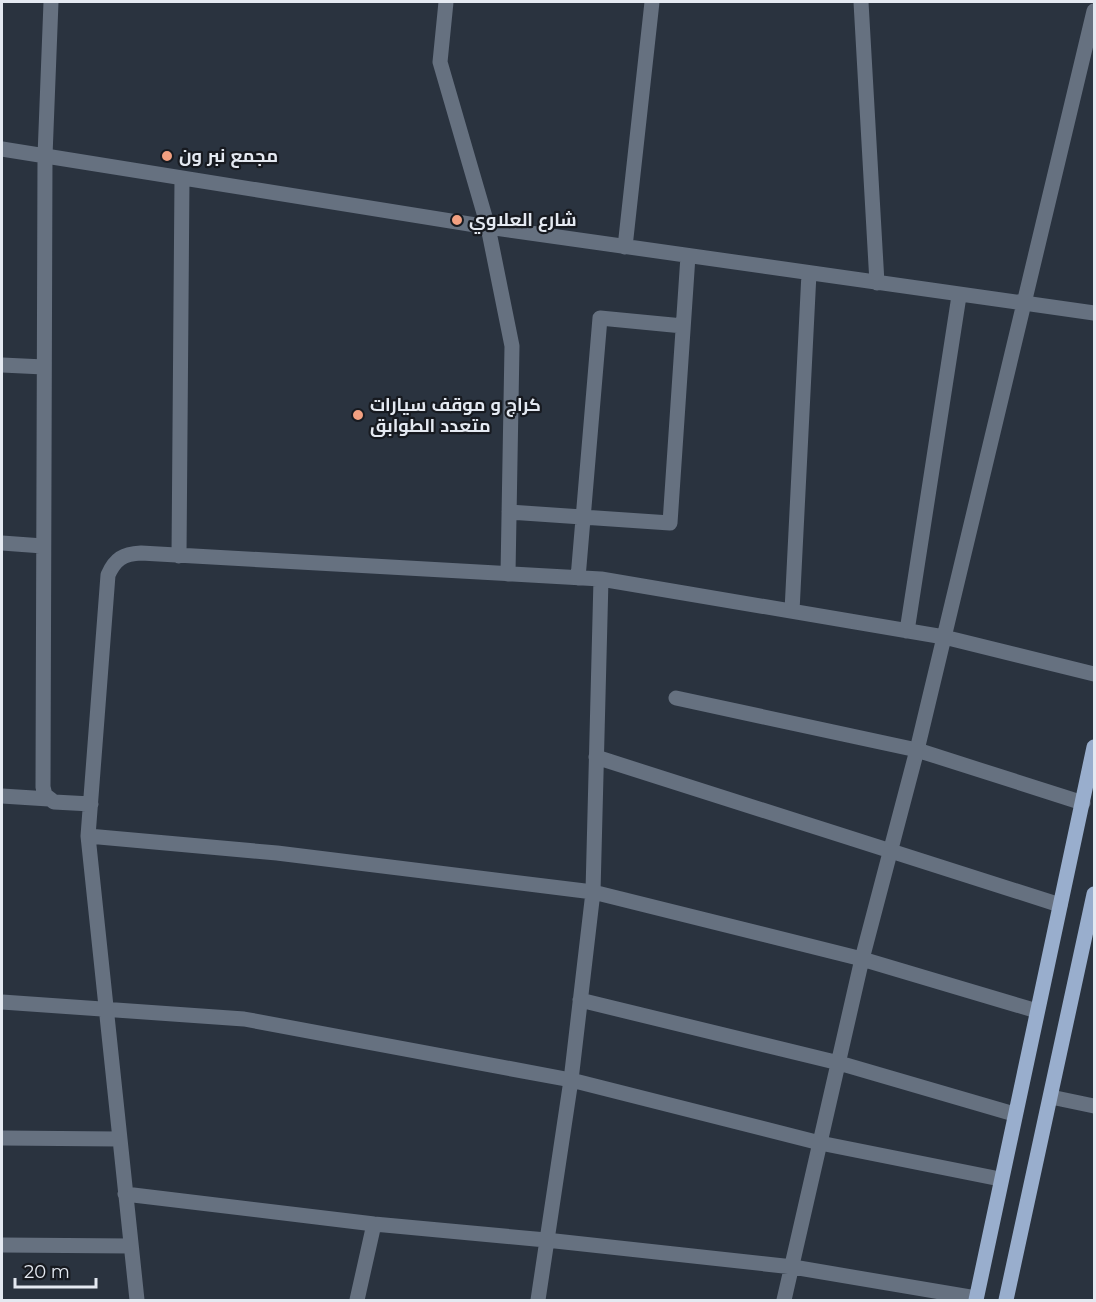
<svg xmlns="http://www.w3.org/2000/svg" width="1096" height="1302" viewBox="0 0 1096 1302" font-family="Montserrat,Cairo,sans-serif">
<rect width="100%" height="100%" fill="#2a333f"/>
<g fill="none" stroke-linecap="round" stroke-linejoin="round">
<path stroke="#667180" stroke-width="15" d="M51,2L45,156L43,787L45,795L54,802L91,804
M446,2L440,62L488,227L512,346L508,574
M861,2L877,283
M2,149L488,227L1094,313
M625,247L652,2
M2,365L44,367
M509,512L670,523L688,256
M2,543L43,546
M179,556L182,178
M578,578L600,318L683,326
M792,611L809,273
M907,631L959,296
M676,698L917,750L1083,803
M596,757L1060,905
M2,796L49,799
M88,836L277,853L593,892L862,959L1037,1011
M580,1000L839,1063L1014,1114
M2,1002L244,1019L571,1080L820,1143L1000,1179
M1051,1097L1094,1106
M2,1138L118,1139
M125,1194L374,1224L546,1240L793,1267L976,1298
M2,1245L130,1246
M137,1300L88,836L108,575C115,559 123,554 141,553L601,579L944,637L1094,674
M357,1300L374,1224
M538,1300L571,1080L593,892L601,579
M784,1300L862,959L917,750L1094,11"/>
<path stroke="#99aecd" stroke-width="15" d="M976,1300L1094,747
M1006,1300L1094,894"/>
</g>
<g fill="#f2a081" stroke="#171a20" stroke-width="2">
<circle cx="167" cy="156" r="6"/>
<circle cx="457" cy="220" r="6"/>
<circle cx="358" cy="415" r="6"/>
</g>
<g text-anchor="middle" stroke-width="4.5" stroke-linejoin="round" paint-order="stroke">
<g font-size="18" font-weight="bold" fill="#e4e9f1" stroke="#171a20" text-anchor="start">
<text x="179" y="162">مجمع نبر ون</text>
<text x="469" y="226">شارع العلاوي</text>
<text x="370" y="411">كراج و موقف سيارات<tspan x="370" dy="21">متعدد الطوابق</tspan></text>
</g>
</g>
<rect width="1096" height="1302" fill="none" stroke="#e4e9f1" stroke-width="6"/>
<path d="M15 1278v9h81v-9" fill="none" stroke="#e4e9f1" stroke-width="3"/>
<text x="24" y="1278" font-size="18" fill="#e4e9f1" stroke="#171a20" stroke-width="4.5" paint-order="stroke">20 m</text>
</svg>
